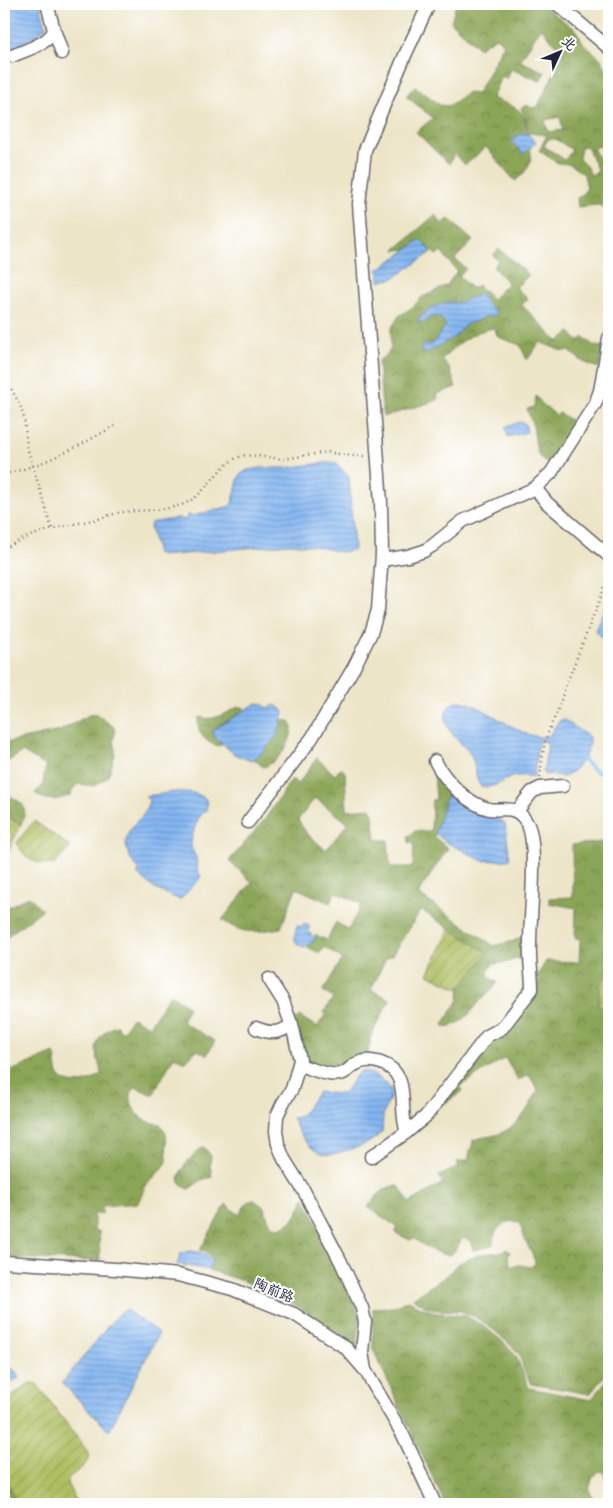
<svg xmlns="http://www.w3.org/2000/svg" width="613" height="1508" viewBox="0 0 613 1508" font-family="Pangolin,'LXGW WenKai TC',sans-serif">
<defs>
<pattern id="forest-crowns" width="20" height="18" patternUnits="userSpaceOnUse" patternTransform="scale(1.25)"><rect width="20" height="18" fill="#8ba557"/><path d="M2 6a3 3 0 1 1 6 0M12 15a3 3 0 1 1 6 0" fill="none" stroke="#718649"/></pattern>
<pattern id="garden-furrows" width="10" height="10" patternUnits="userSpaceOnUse" patternTransform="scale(1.25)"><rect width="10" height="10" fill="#afbe61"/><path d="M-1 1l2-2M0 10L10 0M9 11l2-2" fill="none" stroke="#96a355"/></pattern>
<pattern id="water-rules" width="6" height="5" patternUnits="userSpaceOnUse" patternTransform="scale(1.25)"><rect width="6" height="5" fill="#84b6f1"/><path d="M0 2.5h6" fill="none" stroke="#6c94c4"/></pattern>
</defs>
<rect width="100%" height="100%" fill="#fff"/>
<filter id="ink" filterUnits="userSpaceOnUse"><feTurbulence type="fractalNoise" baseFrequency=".02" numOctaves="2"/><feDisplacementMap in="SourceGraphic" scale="10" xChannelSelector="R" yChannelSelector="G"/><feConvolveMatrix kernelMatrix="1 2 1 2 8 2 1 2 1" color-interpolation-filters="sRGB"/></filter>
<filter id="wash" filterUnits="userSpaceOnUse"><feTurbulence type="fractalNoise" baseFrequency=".0096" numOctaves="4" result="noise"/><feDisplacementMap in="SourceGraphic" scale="20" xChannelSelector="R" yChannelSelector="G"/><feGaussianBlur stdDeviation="1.12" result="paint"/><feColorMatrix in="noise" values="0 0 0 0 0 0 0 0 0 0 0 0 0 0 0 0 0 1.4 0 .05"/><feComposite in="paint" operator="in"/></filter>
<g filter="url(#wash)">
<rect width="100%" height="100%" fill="#ede5c8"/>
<path fill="url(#forest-crowns)" stroke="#566449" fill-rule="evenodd" d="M456,4H540L575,29L584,44L601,59L609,73V144L593,148L609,177V215L603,206L597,205L578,207L577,198L582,195L587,188L584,174L569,164L558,163L539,151L547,135L529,133L525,116L521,108L526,105L533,108L538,106L563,54L541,27L520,61L545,72L540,81L511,69L507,78L501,76L492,98C502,103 521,106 524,118C526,123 526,129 528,134L525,133L524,154L530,148C534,163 526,172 515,181L486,147L465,165L454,154L449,164L416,132L433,118L406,96L415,86L440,105L448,106L467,93L477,94L504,44L496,37L479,48L451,22ZM560,117L563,130L548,132L545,120ZM548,139H556L572,150L565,160L544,146ZM587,146L598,172L591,175L587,167L579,159L581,147Z
M435,215L442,224L449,219L473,241L455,259L466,269L459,276L472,289L478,285L492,299L508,283L493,267L498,261L493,255L499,249L529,275L516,287L528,299L522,305L558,342L570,332L578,341L584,337L594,346L603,347L599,368L583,362L569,351H562L540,342L527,360L520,345L498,337L494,328C472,331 457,344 442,360L449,368L456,387L437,394L438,400L383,417L378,361L387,355L391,348V329L399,316L413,307L421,298L447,285L457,271L441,252L436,255L420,240L407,249L395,250Z
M536,396L542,404L557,416L559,413L580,426L549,465L540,457L537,451L533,426L527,409L534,407Z
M238,707H243L246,710L216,727L213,735L222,744L218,746C205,743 195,731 199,717C213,722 226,713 238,707Z
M96,714L114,727L115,734L113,741L115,748V755L108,776L95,786L78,784L72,790L71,795C58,800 47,803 35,793L42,787L46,766L22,752L4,764V743L60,731L89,715Z
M281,719L289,721L292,725C293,742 279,762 263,767L254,759C268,748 278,737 281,719Z
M317,758L335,775L341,768L345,772L347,810L371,808L373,814L376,840H388L390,867H413L414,843H409L408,837L415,831H431L432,800L436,799L434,774L437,771L453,791L446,797L434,837L448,848L418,894L494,946L514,941L527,934L526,959L519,958L507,962L493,964L488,972L489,977L498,983C492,989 486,995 480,1001C470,1013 463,1025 445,1027L443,1024L459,1000L460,987L487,953L421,910L392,955L386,958L371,990L390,999L370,1038V1044L368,1052L371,1058L340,1071L302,1063L295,1020L299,1016L317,1027L326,1014L324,1012L333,998L323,991L342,959L325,947L320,953L307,947L314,941L315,935L327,940L336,922L348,930L362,904L335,892L330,903L296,888L281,928C254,932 246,936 222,920L252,882L229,861L265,819L292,779L298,784ZM315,798L348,823L326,850L307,834L298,820Z
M4,793C19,802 31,803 21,824L4,816Z
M604,842L609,845V972L601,983L598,1004L609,1012V1370L590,1394L531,1384L524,1370L519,1353L494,1330L475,1317L461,1311L438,1310L425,1306L413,1298L448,1275L457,1264L481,1254L500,1252L507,1249L510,1252L508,1257L511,1266L520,1265L530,1267L535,1264V1261L524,1237L520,1223C506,1216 492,1231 493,1244L491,1246L473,1250L470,1240L464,1238C458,1242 457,1251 451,1254C442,1258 420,1244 414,1238L410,1240L395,1233L397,1227L368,1207C377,1196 384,1185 399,1186L409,1203L443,1183L439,1176L459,1167L457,1162L469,1160C468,1153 473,1148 473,1140C481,1137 491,1137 499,1134C519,1126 529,1108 538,1090L529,1075L518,1080L505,1058L460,1086L463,1091L435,1110L488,1039L537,989L538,975L546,961L579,962L580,938H575L576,908L549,903V898L573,897L572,845Z
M29,896L42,910L10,934L4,942V909Z
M170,994L188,1006L182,1022L215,1041L207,1055L197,1050L185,1062L174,1056L153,1095L135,1087C125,1097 134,1114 145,1120C150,1123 155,1123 160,1124L166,1133L167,1161L166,1164L145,1187L138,1203L102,1206V1214H94V1231H99L100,1261L4,1258V1074L54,1053C57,1060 55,1071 60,1077C69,1089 93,1082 101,1074C101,1065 96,1058 96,1049C96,1038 107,1028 117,1026L123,1032L132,1017L149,1026Z
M204,1147L211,1156L210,1165L212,1177L201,1180L189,1189C165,1181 192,1157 201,1148Z
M304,1198L344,1275L360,1316L356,1353C334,1328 302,1307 271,1292C252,1283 230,1277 209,1270L212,1259L207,1252L200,1250L226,1204L239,1215C244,1209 245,1201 254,1200L265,1208C268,1218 267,1224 279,1228C294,1224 299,1212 304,1198Z
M409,1300L417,1305L436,1313L466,1316L482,1325L501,1340L516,1356L529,1388L591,1400L609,1377V1476L606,1480L603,1472L599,1471L592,1479L589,1491L594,1498L603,1504H445L373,1349V1308L393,1307Z
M4,1485H9L17,1504H4Z"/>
<path fill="url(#garden-furrows)" stroke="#68704e" d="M4,816L21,824L8,852L4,850Z
M34,821L71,847L55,864C38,866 23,859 17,842Z
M450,929L488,953L460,987H454L428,974Z
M609,972V1012L598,1004L601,983Z
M30,1383L37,1384L88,1452C91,1466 76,1470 68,1479V1485L77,1504H17L9,1485H4V1401Z"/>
<path fill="url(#water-rules)" stroke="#536c96" d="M4,4H40L46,27L35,36L4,52Z
M522,133L528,134L536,142L524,154L511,141Z
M420,240L432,252L394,278L380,282L378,270Z
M479,294L497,315L485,317L464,326L456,336L427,353L422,352L421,350L423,345L433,344L446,325C440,313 431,315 422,323H418L419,318L431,308L445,303L449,302L459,303Z
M520,422L525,424L527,432L508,437L505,427Z
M331,462L338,465L349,477L354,550L340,552L314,546L290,544L161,556L157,554L150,527L151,523L179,518L186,520L187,515L193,516L230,506L233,501L238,480L241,474L247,470L260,468H286Z
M609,599V639C602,638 598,635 595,629Z
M461,701C486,705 526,744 549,736L558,722L563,719L589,737C590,753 578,770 564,777L550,774L545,775L543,772L548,744L542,740L538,743L534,777C526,775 518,775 510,778C499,782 493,790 480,786C475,777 476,765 471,755C465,746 456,740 450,731C442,717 444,703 461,701Z
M259,703L269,708L275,705L283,710L284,713L277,736L262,753L251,761L234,754L213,735V730L255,704Z
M174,792C185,791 197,792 206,799C209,815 202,810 198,820C195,825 190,841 191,847C192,851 195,854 196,858C197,866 197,870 201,877L180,900L155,889L137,874L140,870C131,861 122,848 128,834C133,822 146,817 149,800L145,796Z
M448,795L505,823L510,859L507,860L483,861L446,842L435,833L446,797Z
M304,923L310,927L308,931L315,939L306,948L297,944L294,938L297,925L300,927Z
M361,1071C372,1072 384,1080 391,1089C392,1098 387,1104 384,1112C382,1118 383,1126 382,1132C372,1143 358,1148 344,1151C339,1152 334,1155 329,1155C311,1155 298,1132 292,1118L301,1116L318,1092L342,1094C350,1088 353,1076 361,1071Z
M190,1251C198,1251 207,1254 212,1261L209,1270L177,1264L181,1253Z
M126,1310L159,1333L109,1431L62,1383L118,1314Z
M4,1363L16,1372L19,1378L4,1389Z"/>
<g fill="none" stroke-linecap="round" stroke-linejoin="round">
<path stroke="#84b6f1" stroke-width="4" d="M580,757L594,770L609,778"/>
</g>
</g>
<g filter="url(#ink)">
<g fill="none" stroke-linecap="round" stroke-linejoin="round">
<defs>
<path id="street" d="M557,4L609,48
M54,30L62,53
M12,56C25,50 49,44 54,30L47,4
M535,488L547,503L609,556
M382,560L408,556L424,551L432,546L463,521L535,488L551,473L595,404L600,391L609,338
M517,811L532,792L540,788L563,786
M248,822L312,738L354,667L371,633L378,610L382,554L381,503L359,204L365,150L406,53L429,4
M269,979L283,1001L293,1029L300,1060L292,1089L283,1103L277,1116L276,1131L278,1144L284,1159L304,1191L341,1262L362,1308L365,1322L362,1352L365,1370
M256,1028C270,1034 280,1034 292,1024
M299,1065C311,1068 328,1077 340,1074C347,1073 350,1067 356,1064C370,1056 393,1064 399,1079C406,1095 400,1114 407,1132
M371,1157L407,1132L426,1116L487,1036L502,1028L532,989C532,974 529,959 530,943C530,916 538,847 528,825C525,819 520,813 515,811C507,807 497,811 489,809C467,804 445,780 435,761
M4,1262L115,1269L178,1275L232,1289L294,1314L346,1348L365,1370L403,1435L435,1504"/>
</defs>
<use href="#street" stroke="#69666c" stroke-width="15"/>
<path stroke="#69666c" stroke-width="2.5" stroke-dasharray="1 4" stroke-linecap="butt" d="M4,376L20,405L24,418L27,447L52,529
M4,474C44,466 83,444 118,424
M4,549C33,531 65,526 98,519C104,517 110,515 117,513C138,509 160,512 181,505C209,496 216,461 246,455L284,459L327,452L351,456H366
M540,777C542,762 543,745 549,730C554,718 560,707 563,693L609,576"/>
<use href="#street" stroke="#fff" stroke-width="12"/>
</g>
</g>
<g text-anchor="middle" stroke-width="4" stroke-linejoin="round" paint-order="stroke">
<g font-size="14" fill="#22223b" stroke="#fff">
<text transform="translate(274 1290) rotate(22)" y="5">陶前路</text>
</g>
</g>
<rect width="613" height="1508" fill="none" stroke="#fff" stroke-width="20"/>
<g transform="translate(560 52) rotate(46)" stroke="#ffffff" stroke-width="4" paint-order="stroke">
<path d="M0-4L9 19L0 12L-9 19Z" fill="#22223b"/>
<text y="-8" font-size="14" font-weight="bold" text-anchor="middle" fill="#22223b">北</text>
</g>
</svg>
